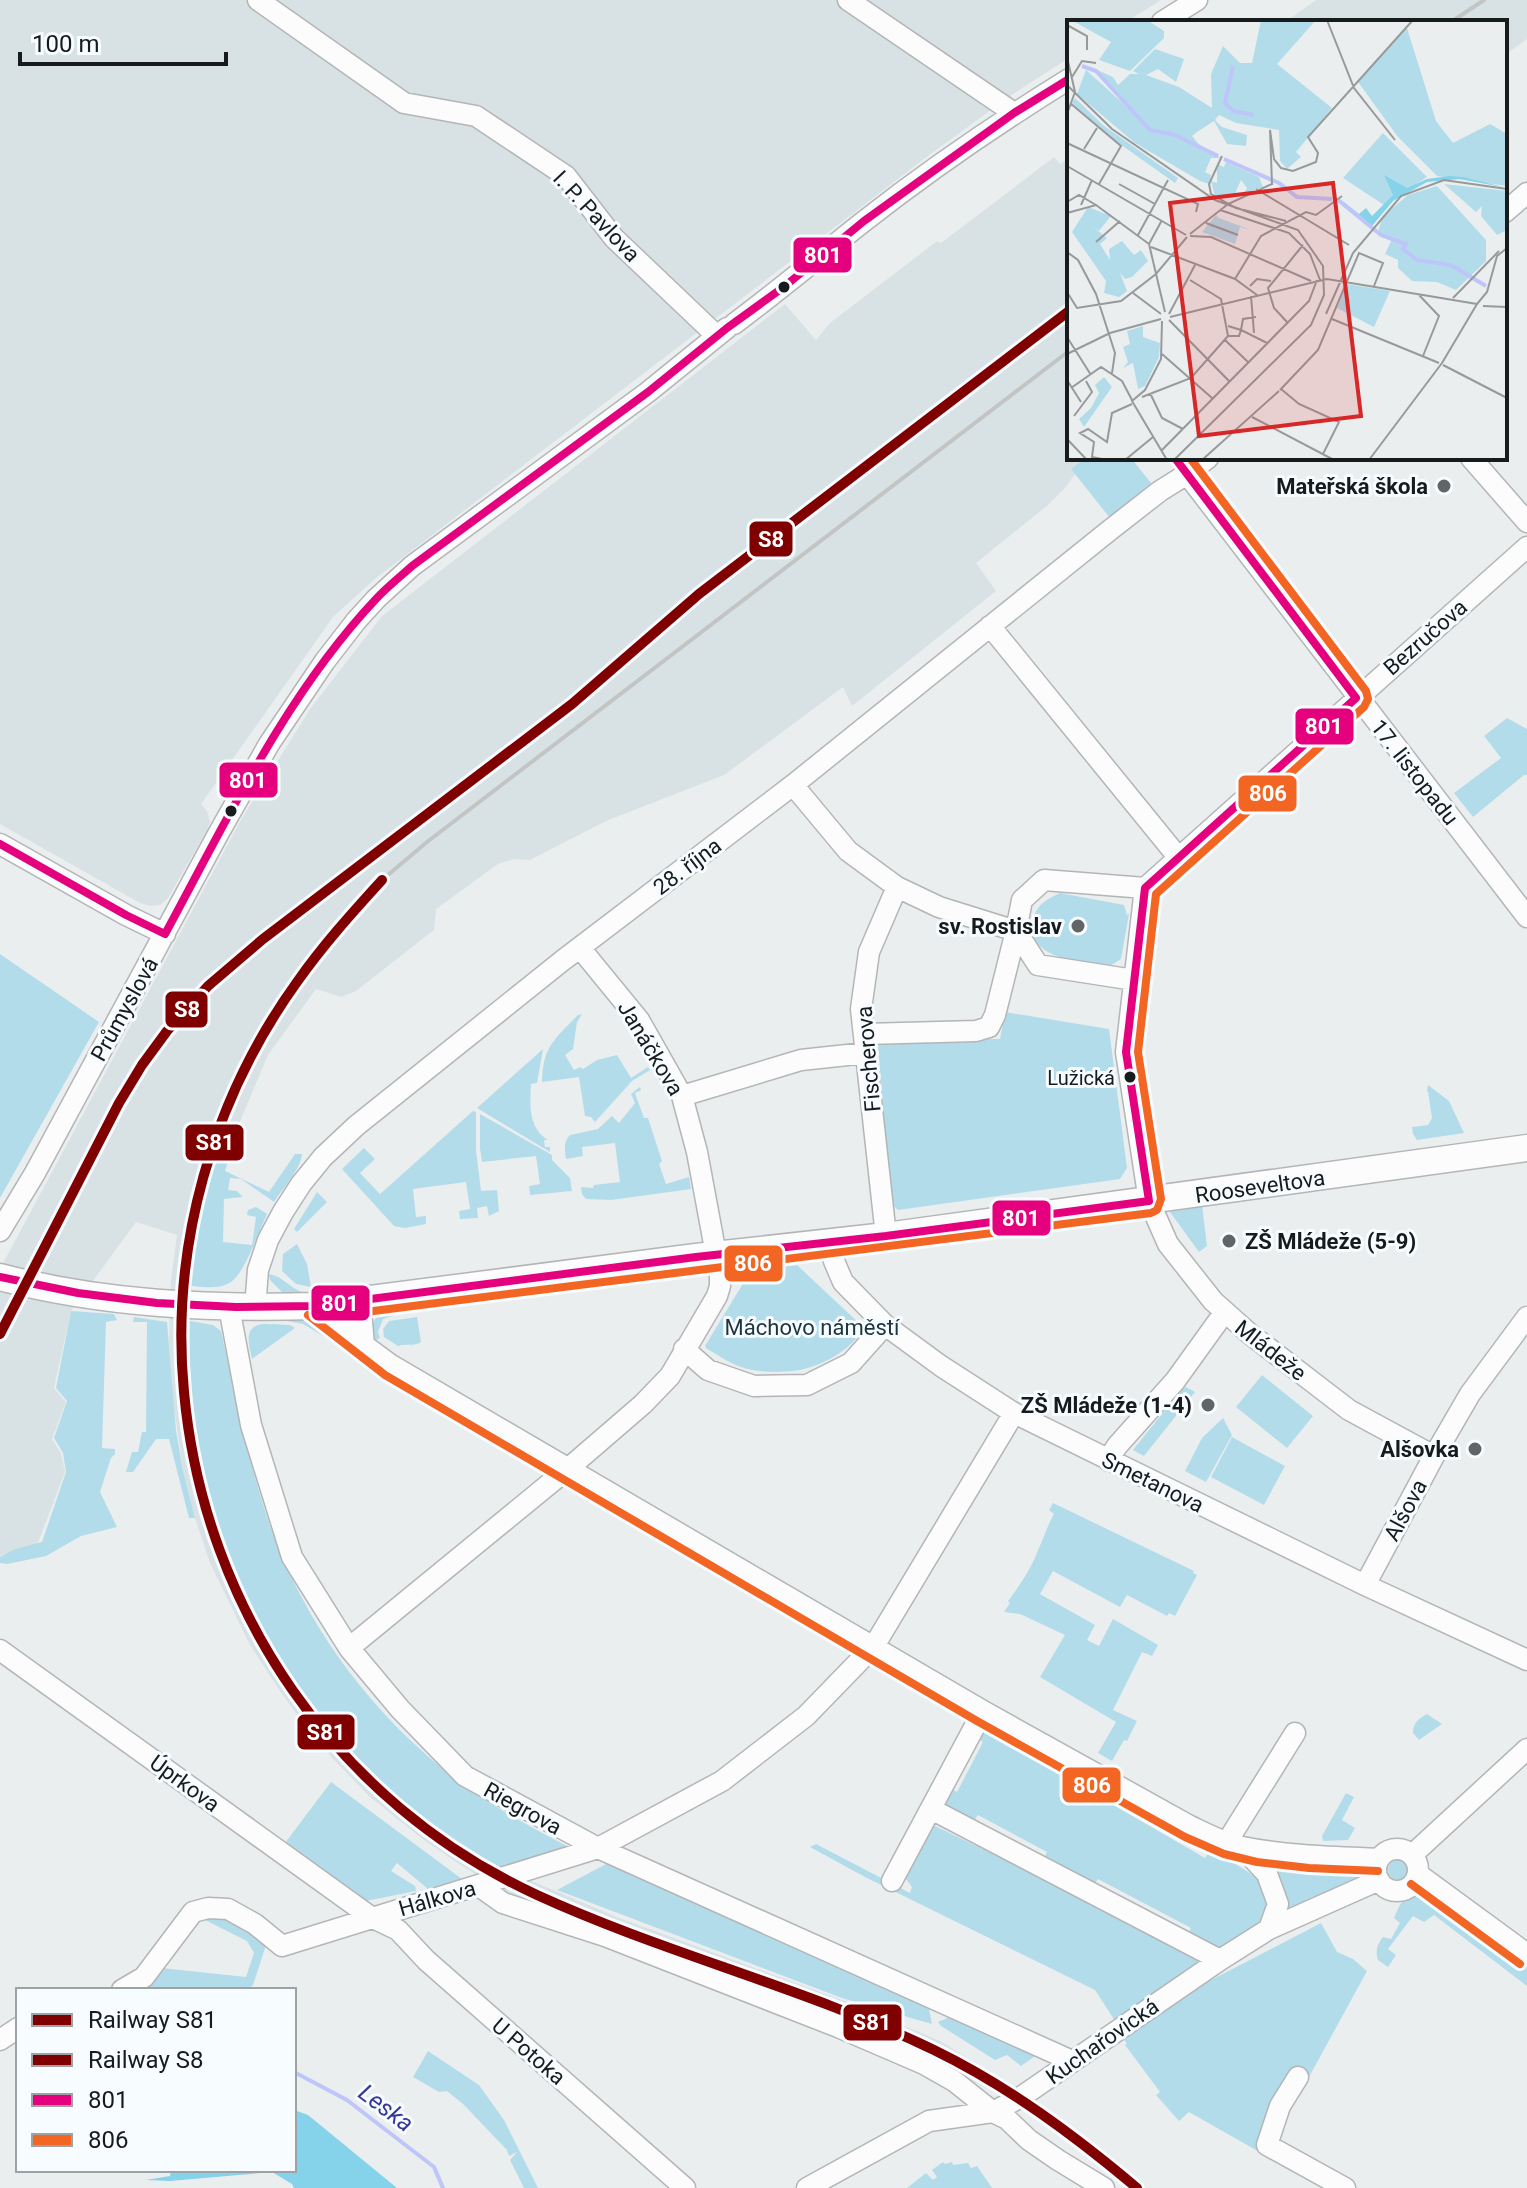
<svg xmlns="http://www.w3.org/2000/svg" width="1527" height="2188" viewBox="0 0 1527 2188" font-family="Roboto,sans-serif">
<rect width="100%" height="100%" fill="#ebeeef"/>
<path fill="#d8e2e5" d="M0,0H1161L1126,22H1069V58L1013,94L928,156L376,578L333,617L201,804L207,811L210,822L207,830L168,898L160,905L151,906L140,903L0,824Z
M1316,0H1527V39L1505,55V22H1285Z
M1054,157L1060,164L1069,159V458H1098L1075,474L1065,488L1048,505L976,563L996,591L852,706L843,687L724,775L606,821L530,860L513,859L498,864L436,909L434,930L356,991L341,997L316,989L268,1055L206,1202L192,1282L189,1339L192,1384L203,1467L215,1512L241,1588L286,1673L305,1701L347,1749L406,1805L471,1851L503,1869L617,1917L850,2003L940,2041L1034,2099L1073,2128L1143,2188H1129L1067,2139L1023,2108L931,2059L528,1902L496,1886L462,1866L424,1840L370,1797L335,1761L303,1723L278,1688L250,1645L210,1563L195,1518L183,1471L171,1386L169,1340L171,1280L177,1235L136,1222L71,1311L54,1388L66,1402L52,1439L61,1453L65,1472L36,1548L0,1556V1269L242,818L310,709L382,616L785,304L816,340L830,323L937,241L941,243Z"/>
<path fill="#b3dceb" d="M1086,458H1131L1152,484L1110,518L1071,469Z
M1507,718L1527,729V775H1524L1473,817L1454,793L1501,758L1484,736Z
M1060,893L1124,905L1127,915L1129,914L1121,959L1110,966C1084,962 1023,960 1033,919C1037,904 1047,899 1060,893Z
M0,954L99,1022L0,1198Z
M1005,1012L1109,1029L1127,1168L1120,1179L898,1210L894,1206L886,1141L878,1046L885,1039H1000Z
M582,1014L577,1022L573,1049L565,1055L574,1070L580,1067L583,1069L597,1060L617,1055L631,1078L648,1067L650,1070L632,1081L595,1122L591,1117L585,1116L579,1077L542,1082C543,1046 554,1040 578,1015Z
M543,1049L537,1083L531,1084C530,1105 528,1128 548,1140H544L545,1147H550V1152L477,1108Z
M1428,1085L1449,1101L1464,1133L1417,1140L1413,1134L1412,1127L1428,1125L1432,1118L1428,1092L1427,1091Z
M640,1087L641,1090L635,1093L644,1118H648L662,1161L659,1164L666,1184L689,1177L691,1189L611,1200L586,1199L582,1194L581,1187L593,1188L594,1185L620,1182L615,1143L582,1147L583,1156L566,1159C565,1150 563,1142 570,1135L598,1129L612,1116L619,1123L635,1103L631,1094Z
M473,1111L476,1112V1150L481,1191L497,1190L499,1211L489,1216L487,1206L477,1208L478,1218L460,1219L459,1211L470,1209L466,1182L413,1189L416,1217L426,1216V1224L405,1228L394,1226L342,1169L364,1148L375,1159L360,1173L380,1194Z
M480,1114L552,1155V1160L570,1178L572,1191L530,1195L529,1186L540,1184L536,1156L482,1162L480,1148Z
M226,1126L238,1129L225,1171L269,1192L295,1154H302C301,1169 282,1189 274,1202L241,1179L230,1178L228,1190L237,1191L243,1197L224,1199L223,1242L252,1245L256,1217L247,1215L248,1210L256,1207L267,1214C260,1229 244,1274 231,1282C219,1290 199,1287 186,1285C194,1231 204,1177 226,1126Z
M317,1192L327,1202L297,1232L294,1229Z
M1202,1205L1207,1246L1199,1252L1170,1212L1171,1209Z
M297,1244L307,1264L311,1287L296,1284L282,1271L283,1254Z
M797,1265L862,1326C859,1346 823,1365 804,1369C788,1373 756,1373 741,1367C729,1363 718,1355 707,1349L705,1346L750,1272Z
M269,1274C282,1276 290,1288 304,1293L282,1292L270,1280Z
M471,1299L472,1305L420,1312V1306Z
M393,1304L395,1315L383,1319L378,1332L380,1338L375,1341C369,1321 376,1313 393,1304Z
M71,1311L114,1314L117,1320L106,1322L102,1448L115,1449V1454L111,1458L100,1492L117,1527L81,1536L46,1556L7,1564L0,1563V1557L15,1549L42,1542L66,1472L63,1453L54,1438L67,1401L56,1388Z
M134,1317L167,1322L176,1431L183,1471L195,1518H189L169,1439H156L133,1472H126L132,1452H138L142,1432H146L147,1322H133Z
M417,1317L421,1342C414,1347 406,1343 398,1346L384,1337L383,1329L389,1321Z
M271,1318C286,1318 304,1316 318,1321C336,1328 345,1348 365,1356L363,1359L303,1324Z
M190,1321L213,1325L221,1331C237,1401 250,1474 276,1542C315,1640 382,1726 468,1788C499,1810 533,1828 567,1846L515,1863L503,1869C427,1826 358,1770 305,1700C229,1600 185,1446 190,1321Z
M273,1324L290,1325L295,1328L252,1359C250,1348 243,1330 258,1325C263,1323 268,1325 273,1324Z
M1262,1375L1313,1416L1287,1448L1236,1407Z
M1186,1387L1195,1392L1144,1456L1133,1450L1181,1390Z
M1223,1418L1232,1435L1206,1482L1185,1471L1202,1438Z
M1232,1437L1285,1466L1264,1505L1211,1477Z
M1053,1503L1194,1571L1193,1573L1197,1575L1175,1616L1169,1613L1167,1616L1127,1595L1120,1607L1053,1571L1040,1594L1095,1625L1087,1640L1099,1646L1113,1619L1158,1645L1152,1656L1142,1652L1113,1710L1137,1721L1127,1741L1124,1740L1112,1761L1098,1753L1116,1722L1040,1677L1065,1635L1020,1614L1004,1612L1010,1603L1008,1601C1020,1585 1031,1569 1038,1550C1044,1538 1047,1526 1054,1514L1049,1510Z
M1427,1714L1442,1724L1419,1740L1413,1733C1413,1723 1418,1719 1427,1714Z
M985,1724L997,1725L1091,1780L1086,1789L1205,1858L1210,1850C1226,1859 1267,1878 1270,1896C1272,1904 1268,1914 1267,1922L1226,1947L1209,1948L1187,1936L1191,1928L1098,1879L1092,1888L1042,1862L1047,1852L978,1815L973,1822L947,1810L944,1803L950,1788L957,1792L983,1742L976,1737Z
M331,1782L462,1879L428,1889L397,1863L391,1871L415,1886L416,1891L366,1901L285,1843Z
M1346,1793L1354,1797L1342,1820L1355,1828L1348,1840L1323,1841L1322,1836Z
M929,1823L1193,1951L1198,1962L1194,1971L1117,2024L1095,1990L865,1877L810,1847L816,1844L910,1893L912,1887L906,1879L905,1871Z
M1388 1870a10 10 0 1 1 20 0a10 10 0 1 1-20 0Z
M1273,1861L1357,1867L1363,1871L1361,1875L1354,1879L1288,1910L1285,1905L1284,1891L1270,1863Z
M606,1864H609L920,1998L929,2009L932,2024L842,1998L557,1890Z
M1417,1892L1434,1895L1527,1966V1986L1434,1915L1424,1922L1413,1916L1388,1949L1396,1955L1388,1967L1378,1960C1375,1951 1377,1944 1383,1937L1391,1939L1400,1923L1394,1918C1400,1905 1402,1896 1417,1892Z
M222,1911L267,1942L253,1985L247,1990H134L161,1968L246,1977L254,1953L247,1941L201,1918Z
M1321,1923L1337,1952L1353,1959L1367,1971L1297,2099L1292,2098L1274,2131L1282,2135L1270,2158L1189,2112L1179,2121L1156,2095L1160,2092L1125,2045L1127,2043L1122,2038L1186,1993Z
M956,2014L1041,2052L1021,2066L1007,2055L995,2060L941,2026L938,2022Z
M428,2051L479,2085L504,2120L538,2188H524L510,2160L517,2152L509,2156L507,2150L463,2104L447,2091L439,2092L413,2077Z
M943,2162L945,2164L952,2162L953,2165L968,2163L971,2168L977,2166L992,2188H907L926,2173L933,2180L937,2177L932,2170Z"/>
<path fill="#85d2eb" d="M294,2110L308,2115L397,2188H294L292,2184L272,2172L170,2181L146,2180L170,2176L171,2170H294Z"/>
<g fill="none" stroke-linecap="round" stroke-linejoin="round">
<path stroke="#bec6f9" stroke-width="4" d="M294,2072L347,2100L434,2167L443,2188"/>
<defs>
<path id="minor" d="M258,0L404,103L476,116L566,176L614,238L717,336
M848,0L1014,113
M1162,22L1197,0
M1505,212L1527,193
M734,324C778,291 820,256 863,222C929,170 998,123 1069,79
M1471,458L1527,522
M1187,474L1527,917
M990,626L1178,857
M793,785L848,851L897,887L939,907L1016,931L995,1015L989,1027L976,1031L865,1034
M0,844L126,915L165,934
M1145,888L1126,1052L1149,1201L1168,1244L1213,1301L1250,1334L1349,1410L1434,1456
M1145,888L1527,547
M1134,980L1038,965L1016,931L1022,900L1044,880L1145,888
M682,1096L801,1060L866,1053
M0,1231L35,1173L217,836L269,744L325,661L356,621L376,599L412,566L648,392L727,328
M886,1236L861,1009L869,952L897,887
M830,1241L834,1261L843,1282L885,1325L941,1366L1014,1413L1365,1585L1527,1660
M360,1299L364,1345
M316,1306L364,1345L391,1365L983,1711L1190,1826C1207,1834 1224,1843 1242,1847C1287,1856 1333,1857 1379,1859
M229,1307L251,1425L292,1557L349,1648L400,1709L465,1776L598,1848L1072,2061
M255,1308L258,1270L268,1240L283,1212L301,1184L323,1157L356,1126L562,961L793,785L1110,530L1160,491L1187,474L1208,458
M684,1349L708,1370L754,1386L807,1385L851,1363L885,1325
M1108,1460L1117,1446L1175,1381L1224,1313
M1365,1585L1434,1456L1470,1394L1527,1317
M349,1648L570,1467L643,1404L670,1376L717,1296L720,1286V1276L697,1152L682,1096L639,1020L580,948
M0,1650L371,1917L398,1930L426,1960L685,2188
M931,1809L1220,1960
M1227,1842L1295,1733
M1242,1847L1267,1874L1278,1904L1269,1929
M1376 1870a21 21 0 1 1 42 0a21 21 0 1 1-42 0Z
M1412,1855L1527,1749
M1418,1874L1527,1954
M892,1881L983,1711
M479,1886L503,1903L605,1936L838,2027L924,2064L954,2081L993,2112L1007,2119L1029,2140L1058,2160L1104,2188
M122,1990L144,1977L193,1912L208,1908L228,1909L255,1924L282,1946L598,1848L722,1781L806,1716L874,1646L1014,1413
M0,2040L18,2028
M1298,2077L1280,2106L1267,2145L1345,2188
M807,2188L929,2121L993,2112L1021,2097L1220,1960L1269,1929L1379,1880"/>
<path id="major" d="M0,1277C103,1304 210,1309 316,1306L696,1257L886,1236L1527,1148"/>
</defs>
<use href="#minor" stroke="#b3b5b6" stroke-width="23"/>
<use href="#major" stroke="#b3b5b6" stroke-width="29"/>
<use href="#minor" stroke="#fcfcfd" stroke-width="20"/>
<use href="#major" stroke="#fcfcfd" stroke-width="26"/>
<path stroke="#c3c4c4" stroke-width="4" d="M1451,22L1484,0
M382,880L427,842L1069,351"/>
<defs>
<path id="bus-1" d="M0,844L126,915L165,934C227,820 286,694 376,599C387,587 400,577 412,566L648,392L727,328L785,286L864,221L1014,113L1069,79
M0,1277L78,1293L157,1303L236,1307L316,1306L696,1257L886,1236L1149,1201L1126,1052L1145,888L1356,698L1175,458"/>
<path id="bus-2" d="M308,1315L385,1375L977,1721L1185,1837L1224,1854L1257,1862L1309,1868L1378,1871
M318,1318C595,1282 873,1250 1151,1213L1157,1210L1161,1199L1138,1052L1156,894L1364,707L1368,699L1366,691L1190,458
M1411,1884L1520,1964"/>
</defs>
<use href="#bus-1" stroke="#f6fcff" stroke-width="14"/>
<use href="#bus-2" stroke="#f6fcff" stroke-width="14"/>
<use href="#bus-1" stroke="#e5007d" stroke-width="8"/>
<use href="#bus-2" stroke="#f26522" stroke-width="8"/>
<defs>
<path id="rail-1" d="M382,880C352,913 323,945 297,982C212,1100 170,1247 184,1392C204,1610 337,1803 537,1895C666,1954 806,1988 934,2050C1008,2086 1074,2135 1137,2188"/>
<path id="rail-2" d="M0,1334L119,1103L142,1065L167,1031L208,986L263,939L572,704L699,594L1069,311"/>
</defs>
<use href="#rail-1" stroke="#f6fcff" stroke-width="16"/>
<use href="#rail-2" stroke="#f6fcff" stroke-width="16"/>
<use href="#rail-1" stroke="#800000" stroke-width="10"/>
<use href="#rail-2" stroke="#800000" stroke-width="10"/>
</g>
<g fill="#181b1b" stroke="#f6fcff" stroke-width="3">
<circle cx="784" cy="287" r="7"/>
<circle cx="231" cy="811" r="7"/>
<circle cx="1130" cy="1077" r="7"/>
</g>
<g fill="#626565" stroke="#f6fcff" stroke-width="3">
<circle cx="1444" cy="486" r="8"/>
<circle cx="1078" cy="926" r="8"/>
<circle cx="1229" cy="1241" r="8"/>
<circle cx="1208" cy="1405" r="8"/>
<circle cx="1475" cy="1449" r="8"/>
</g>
<g text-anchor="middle" stroke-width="6" stroke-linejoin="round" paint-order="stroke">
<g font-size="20" fill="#181b1b" stroke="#f6fcff" text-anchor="end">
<text x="1115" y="1085">Lužická</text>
</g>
<g font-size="22" fill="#181b1b" stroke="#f6fcff">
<text transform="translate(597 216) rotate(47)" y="8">I. P. Pavlova</text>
<text transform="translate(1425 637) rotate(-41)" y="8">Bezručova</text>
<text transform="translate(1415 772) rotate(52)" y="8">17. listopadu</text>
<text transform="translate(687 866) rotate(-37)" y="8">28. října</text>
<text transform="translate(124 1009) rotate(-61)" y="8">Průmyslová</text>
<text transform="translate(651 1048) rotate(59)" y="8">Janáčkova</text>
<text transform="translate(868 1059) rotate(-95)" y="8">Fischerova</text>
<text transform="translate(1260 1186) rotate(-8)" y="8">Rooseveltova</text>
<text transform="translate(1271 1350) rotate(38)" y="8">Mládeže</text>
<text transform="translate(1153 1482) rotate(26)" y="8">Smetanova</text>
<text transform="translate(1405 1510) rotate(-62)" y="8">Alšova</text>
<text transform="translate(185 1783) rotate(36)" y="8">Úprkova</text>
<text transform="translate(523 1808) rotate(29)" y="8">Riegrova</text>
<text transform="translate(437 1898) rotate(-16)" y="8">Hálkova</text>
<text transform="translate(1102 2041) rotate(-35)" y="8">Kuchařovická</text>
<text transform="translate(529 2051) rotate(41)" y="8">U Potoka</text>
</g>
<g font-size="22" font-weight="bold" fill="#181b1b" stroke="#f6fcff" text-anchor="end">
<text x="1428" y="494">Mateřská škola</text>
<text x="1062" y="934">sv. Rostislav</text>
<text x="1245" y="1249" text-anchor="start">ZŠ Mládeže (5-9)</text>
<text x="1192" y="1413">ZŠ Mládeže (1-4)</text>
<text x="1459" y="1457">Alšovka</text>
</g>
<g font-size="22" fill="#1f353d" stroke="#f6fcff">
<text x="812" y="1335">Máchovo náměstí</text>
</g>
<g font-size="24" font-style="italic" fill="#373598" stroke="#f6fcff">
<text transform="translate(386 2108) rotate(37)" y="8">Leska</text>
</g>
</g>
<g transform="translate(1067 20)">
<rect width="440" height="440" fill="#ebeeef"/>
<path d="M4,0H80L97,11V18L63,51L32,40L44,22ZM194,0H249L210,44L265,88L229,132L234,137L220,149L213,141L212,110L169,103L152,95L148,100L155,107L180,115L179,126L160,124L147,101L130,112L125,116L134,127L154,138H144L138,152L144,155L142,164L133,161L68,123L10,74L19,50L69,95L26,48L46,57L51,65L63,54H72L66,51L88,29L117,39L109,62L91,49L79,55L112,67L145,88L144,54L156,26L173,43H185ZM340,8L369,101L386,123L423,104L440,114V166L370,156L331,117L291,62ZM8,78L36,105L111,158L108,163L43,117L5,83ZM316,113L360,157L317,185L276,158ZM159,142L192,157L196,167L177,173L180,168L174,160L166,178L148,177L144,161L150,163V144L157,147ZM377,164L440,171V210L430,215L414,196L415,186L409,192ZM370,166L419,220V241L389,270L370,262L345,261L331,248V240L318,234L324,221L311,211L316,196L341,175ZM21,187L44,196L32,211L25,206L40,218L33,224L43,240L42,229L55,221L67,235L74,230L81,241L65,257L58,259L53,253L60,271L52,277L37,273L39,261L5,212ZM149,195L152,198L184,210L173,207L168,224L135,212ZM280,264L323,271L307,307L270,288ZM76,306V317L93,323L92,337L78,366L71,369L66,343L56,348L61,342L56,327L63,324L60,311ZM37,357L45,367L17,407L12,399L24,388L32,373L28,365Z" fill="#b3dceb"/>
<path d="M317,155L340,168L360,159L382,156L396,157L440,168L393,159L360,162L326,181L304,207L272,178L292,194L299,188L305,196L326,175Z" fill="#85d2eb"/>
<path fill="none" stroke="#bec6f9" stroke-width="4" d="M15,46L29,51L83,110L108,115L151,136M166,46L158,83L166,91L187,95M157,139L212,163L230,177L265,179M271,180L314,215L339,224L336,229L350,240L384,245L419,266"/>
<path fill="none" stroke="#979a9a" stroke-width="2" d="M260,0L287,68L328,120M0,5L20,16V30M0,37L8,72L0,94M5,57L15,41L29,43M0,65L45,109L148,180L231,210L256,246L257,275L244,305L107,440M3,83L54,126L32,164M0,123L131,184L129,192M17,129L30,108M155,136L142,164L144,174L169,188L219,201M0,146L119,215M52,164L88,184M189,169L282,225M0,182L12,175L29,185M14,185L25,160M153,190L222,213L243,234L253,260M0,193L29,185L82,224L98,292M139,203L171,215M123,214L161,184L205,164L203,110L207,139L214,148L226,151L249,142L251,133L241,117L346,0M71,215L101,160M123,216L144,217L244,261M29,222L53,201M82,224L95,200M84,227L168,259L190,275M0,232L11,240L29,274L48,333L45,353M168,259L194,216L239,192L249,195L275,176M123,260L154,279L161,316M183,266L190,259L204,261M0,272L10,288L54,281L89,254L120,217M66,273L94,294M352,275L372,296L356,336M184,276L187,313M386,278L432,231M410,284L420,272L430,236L440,228M416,286L440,287M102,294L128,245M259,294L286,233L334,176L377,160L440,169M103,297L260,259L410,284M189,297L176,299L174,310L200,323M265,299L372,343M102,300L162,361M95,301L94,339L78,370L65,381L100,440M220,302L207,288L201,268L236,225M161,306L174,310L172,316H161M0,317L24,355M158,320L181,342M0,334L43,313L94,299M95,334L145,378M375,343L410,284M376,345L440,378M0,360L14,382M4,368L34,347L55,361L65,380M214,369L232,384L272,402L256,434M213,370L251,330L292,233L316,243L307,266M83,373L95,398L116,409M75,377L124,358L161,316M7,396L25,372L19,361M185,397L267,440M0,419L20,440M95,430L242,281L250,260M40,440L25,437L27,422L13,413L21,409L40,422L45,393L65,384M58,440L86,417M135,440L212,371M302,440L375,343"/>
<path fill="#d62828" fill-opacity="0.15" stroke="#d62828" stroke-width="4" d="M266,163L294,396L132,416L103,183Z"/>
<rect width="440" height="440" fill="none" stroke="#181b1b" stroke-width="4"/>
</g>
<g stroke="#f6fcff" stroke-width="3">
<rect x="792" y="236" width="61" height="38" rx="8" fill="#e5007d"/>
<rect x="748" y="520" width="46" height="38" rx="8" fill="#800000"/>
<rect x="1294" y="707" width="61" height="39" rx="8" fill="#e5007d"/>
<rect x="218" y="761" width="61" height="38" rx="8" fill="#e5007d"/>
<rect x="1237" y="774" width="61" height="39" rx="8" fill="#f26522"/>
<rect x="164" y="990" width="45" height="39" rx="8" fill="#800000"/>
<rect x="184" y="1123" width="61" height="39" rx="8" fill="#800000"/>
<rect x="991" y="1199" width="61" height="38" rx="8" fill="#e5007d"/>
<rect x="723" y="1244" width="61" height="39" rx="8" fill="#f26522"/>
<rect x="310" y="1284" width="61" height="38" rx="8" fill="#e5007d"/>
<rect x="296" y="1713" width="60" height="38" rx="8" fill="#800000"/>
<rect x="1061" y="1766" width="61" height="38" rx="8" fill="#f26522"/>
<rect x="842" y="2003" width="61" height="39" rx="8" fill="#800000"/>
</g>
<g font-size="22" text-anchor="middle" font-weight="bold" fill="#fff">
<text x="823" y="263">801</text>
<text x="771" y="547">S8</text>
<text x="1324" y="734">801</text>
<text x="248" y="788">801</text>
<text x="1268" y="801">806</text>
<text x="187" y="1017">S8</text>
<text x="215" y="1150">S81</text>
<text x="1021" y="1226">801</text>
<text x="753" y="1271">806</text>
<text x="340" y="1311">801</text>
<text x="326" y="1740">S81</text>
<text x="1092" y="1793">806</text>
<text x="872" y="2030">S81</text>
</g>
<rect x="16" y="1988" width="280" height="184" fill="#f6fcff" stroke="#9da2a4" stroke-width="2"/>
<rect x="32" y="2014" width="40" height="12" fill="#800000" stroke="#9da2a4" stroke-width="2"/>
<text x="88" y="2028" font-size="24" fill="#181b1b">Railway S81</text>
<rect x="32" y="2054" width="40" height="12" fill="#800000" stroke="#9da2a4" stroke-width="2"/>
<text x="88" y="2068" font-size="24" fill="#181b1b">Railway S8</text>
<rect x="32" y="2094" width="40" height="12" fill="#e5007d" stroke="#9da2a4" stroke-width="2"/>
<text x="88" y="2108" font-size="24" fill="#181b1b">801</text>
<rect x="32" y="2134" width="40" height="12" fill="#f26522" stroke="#9da2a4" stroke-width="2"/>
<text x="88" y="2148" font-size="24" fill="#181b1b">806</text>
<path d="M20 52v12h206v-12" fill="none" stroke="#181b1b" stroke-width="4"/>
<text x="32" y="52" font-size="24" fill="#181b1b" stroke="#f6fcff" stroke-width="6" paint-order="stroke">100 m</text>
</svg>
